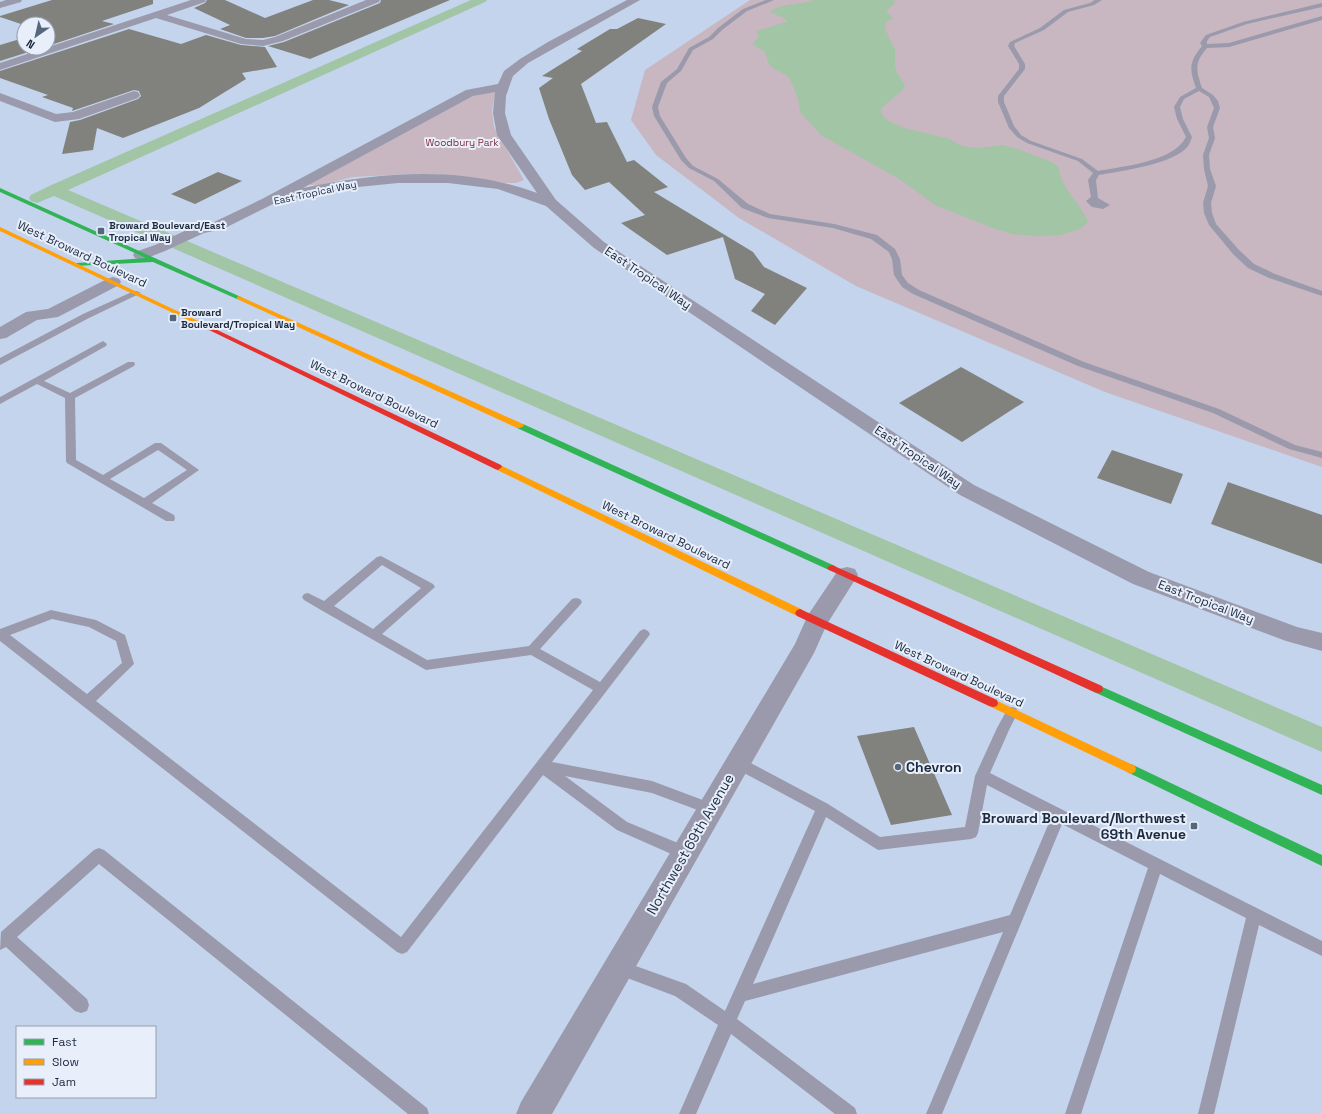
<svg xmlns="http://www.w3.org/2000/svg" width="1322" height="1114" viewBox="0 0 1322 1114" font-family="'Space Grotesk',sans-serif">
<rect width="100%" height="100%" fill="#c3d4ec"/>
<path fill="#c8b6c0" d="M750,0H1322V467L1105,392L856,286L739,218L656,155L631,120L645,70Z
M496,90L492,110L494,127L524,180L516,183H505L455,175L409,174L353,177L319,185H310V183L473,96Z"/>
<path fill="#a1c5a5" d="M813,0H894L895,3L886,11L893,18L886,22L885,29L895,50V66L897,73L905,85L902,91L881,108L882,115L890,122L904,128L950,139L957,144L967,147L979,148L1002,145L1015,148L1052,162L1059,168C1060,188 1081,203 1088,222L1080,229L1060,235L1037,236L1012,234L993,228L935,205L901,180L821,135L800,112L798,98L790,79C777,66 771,75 765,52L752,44L759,37L756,31L787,22L784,18L770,12C782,2 799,6 813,0Z"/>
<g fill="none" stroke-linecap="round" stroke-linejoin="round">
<path fill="#a1c5a5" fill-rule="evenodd" d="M471,0H487L485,2L68,190L1322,727V752L54,196L37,203L31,201L29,198L31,195L47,187Z"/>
</g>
<path fill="#81827e" d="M52,0H153V4L102,21L114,24L48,46V24L24,25L0,17V16Z
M207,0H225L265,18L313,0H329L349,5L275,36L263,38H246L220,29L230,25L194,8L205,3Z
M381,0H450L310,59L268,46L284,42L380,3Z
M638,18L666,24L581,84L596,123L607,122L627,162L634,160L668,187L654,192L753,252L764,267L807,288L775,325L751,311L765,294L735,279L723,237L667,255L621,223L645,215L609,182L585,190L572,175L549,119L539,88L553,78L542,76L582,51L577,49L610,29H617Z
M129,29L181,44L206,35L241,45L265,47L277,67L242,73L246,79L199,108L123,138L97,128L93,150L62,154L70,122L80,120L138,99L141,96L139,91L134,90L72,111L73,108L42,97L48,95L0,78V71Z
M24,35V48H41L0,61V45L20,39L16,37Z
M218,172L242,181L195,204L171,194Z
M961,367L1024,402L962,442L899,403Z
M1112,450L1183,474L1171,504L1097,478Z
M1228,482L1322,515V564L1211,524Z
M914,727L952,815L891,825L857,736Z"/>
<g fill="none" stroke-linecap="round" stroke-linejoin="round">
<path fill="#9a9aac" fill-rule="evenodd" d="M766,0H774L747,11L722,30L713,39L693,50L681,71L667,83L658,107L660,116L686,158L693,166L718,179L748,204L770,214L834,224L877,235L895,249L900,259L902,275L908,283L919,290L1084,362L1219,409L1295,445L1322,452V458L1289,449L1213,413L1078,366L913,294L902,287L894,275L892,259L889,252L871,239L833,228L768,218L742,208L714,181L689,168L681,160L654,116L652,107L661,82L677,69L689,48L709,37L718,28L743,9Z
M1095,0H1102L1094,5L1068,12L1044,30L1015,43L1014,46L1025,64V69L1004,96V102L1014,126L1021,135L1031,141L1082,159L1098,171C1124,166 1173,162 1186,137L1177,119L1174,107L1180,97L1196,88C1189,69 1189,62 1202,46L1200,43L1206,35L1243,22L1322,3V7L1247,24L1210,37L1207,41V44L1229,43L1322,16V20L1229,47L1207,48C1194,63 1196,70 1202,88L1213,95L1218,101L1220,108L1213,127L1215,138L1209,155L1210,169L1216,186L1211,203L1212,213L1216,224L1239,250L1254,264L1275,274L1322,291V296L1269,278L1248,268L1233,254L1209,225L1204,213L1203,203L1208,186L1204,169L1203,155L1209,138L1207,127L1214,108L1209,97L1199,91L1184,99L1180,107L1183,119L1192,137C1191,140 1190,143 1188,146C1175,164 1121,171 1099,175L1096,180L1098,198L1110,205L1103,209L1092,207L1086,201L1091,197L1088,180L1093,173L1078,161L1027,143L1017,137L1009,128L998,102V96L1019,69V64L1008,46L1010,42L1040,28L1064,10L1090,3Z
M134,291H137L141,293L89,318L0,365V358L83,314Z
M103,341L107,344L106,346L44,381L70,393L128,362H134L135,364L134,366L75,398L76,460L103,475L155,443H161L199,470L152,503L174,515L175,518L174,521H166L67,463L66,461L65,398L37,384L0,404V397ZM158,450L187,470L144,498L110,479Z
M381,556L433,584L435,587L382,634L427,660L529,646L572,599L576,598L580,599L582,602L580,605L540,649L600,682L640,631L644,629L648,631L650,634L648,637L552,762L652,781L716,805L718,809L716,813L711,815L652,793L565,776L627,822L690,848L692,853L690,858L685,860L617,830L543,775L407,952L402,954L397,952L0,641V629L51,610L96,620L125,635L134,664L96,701L401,937L593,690L531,655L426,670L321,610L304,600L302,597L304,594L308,593L324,601L377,557ZM382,565L421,588L373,629L334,606ZM52,619L89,627L116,641L122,663L87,694L10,635Z
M1012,707L1016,708L1018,712L1009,730L990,773L1322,941V956L1259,925L1214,1114H1198L1246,918L1160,874L1081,1114H1065L1148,868L1062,824L942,1114H926L1003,932L745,1001L737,1019L855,1108L857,1114H835L731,1034L696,1114H679L718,1025L675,996L614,973L611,968L614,963L619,960L686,984L725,1011L815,811L733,767L731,763L733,759L738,757L743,759L828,804L880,837L965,827L975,776L997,728L1008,708ZM987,785L1051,818L1010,915L753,984L826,817L878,850L971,839L976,837L978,833Z
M99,848L104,850L427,1108L429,1114H408L99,864L17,937L87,999L89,1005L87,1011L81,1013L75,1011L6,947L0,950L1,932L94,850Z"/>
<path fill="#9a9aac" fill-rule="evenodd" d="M6,0H22L21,2L0,8V2Z
M191,0H206L205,2L167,15L246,39L263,40L275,37L366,0H380L379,2L283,41L263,46L241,44L156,18L0,70V63Z
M627,0H640L528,63L513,76L506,96L505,113L511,135L556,200L604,242L974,485L1149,572L1297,627L1322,633V651L1286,641L1133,584L960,495L594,248L546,206L498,189L448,183H398L348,188L297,198L291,195L223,229L204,233L165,251L147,258L141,260L135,258L133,255L135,252L155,245L195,226L214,222L262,199L466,90L498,84L504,71L520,59L548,42ZM495,92L493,113L497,135L537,193C462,165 380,172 303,188L473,96Z
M134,91L138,92L140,95L138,98L79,119L55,122L0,101V93L56,114L73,112Z
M113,277L119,279L121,282L119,285L58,317L37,320L6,338L0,339V327L26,312L48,309L107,279Z
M847,567L855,569L858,575L827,624L814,653L552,1114H516L521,1102L795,644L808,615L839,569Z"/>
<path fill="#30b455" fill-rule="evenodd" d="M0,188L241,297L242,298L241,299H237L153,262L75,266L74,265L77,263L146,258L0,192Z
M517,424H523L835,566L837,568L832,571L829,570L517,428L516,426Z
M1098,685L1322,785V795L1094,692L1093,689L1094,686Z
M1131,764L1322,855V866L1127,772L1126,769L1127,766Z"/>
<path fill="#ff9f0a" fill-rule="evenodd" d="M0,227L213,328L215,329L213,330H209L0,231Z
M239,296L523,424L524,426L520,428H517L237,299V297Z
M498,464L803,610L805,613L803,616H797L495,469L494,467Z
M993,699L1135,766L1136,769L1135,772L1131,774L1127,772L989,706L988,703L989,700Z"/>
<path fill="#e5322d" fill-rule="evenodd" d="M211,327L501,465L502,467L498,470L495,469L209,330V328Z
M832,565L1102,686L1103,689L1102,692L1098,693L1094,692L829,570L827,568L829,566Z
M800,609L997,700L998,703L997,706L993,707L989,706L797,616L795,613L797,610Z"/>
</g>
<g fill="#56667c" stroke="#e8effb" stroke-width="1.5">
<rect x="97" y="227" width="8" height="8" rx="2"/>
<rect x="169" y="314" width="8" height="8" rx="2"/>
<circle cx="898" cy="767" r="4"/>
<rect x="1190" y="822" width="8" height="8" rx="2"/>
</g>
<g text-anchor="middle" stroke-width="4" stroke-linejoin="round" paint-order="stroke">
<g font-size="10" fill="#872e35" stroke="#e8effb">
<text x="462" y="146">Woodbury Park</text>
</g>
<g font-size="10" fill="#1c2a3f" stroke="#e8effb">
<text transform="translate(315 192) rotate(-12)" y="4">East Tropical Way</text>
</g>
<g font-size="10" font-weight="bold" fill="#1c2a3f" stroke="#e8effb" text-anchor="start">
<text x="109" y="229">Broward Boulevard/East<tspan x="109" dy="12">Tropical Way</tspan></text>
<text x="181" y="316">Broward<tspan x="181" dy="12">Boulevard/Tropical Way</tspan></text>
</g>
<g font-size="12" fill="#1c2a3f" stroke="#e8effb">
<text transform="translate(82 254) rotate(25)" y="4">West Broward Boulevard</text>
<text transform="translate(648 278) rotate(34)" y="4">East Tropical Way</text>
<text transform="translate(374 394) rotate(26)" y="4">West Broward Boulevard</text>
<text transform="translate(918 457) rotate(34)" y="4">East Tropical Way</text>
<text transform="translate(666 535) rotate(26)" y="4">West Broward Boulevard</text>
<text transform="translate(1206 602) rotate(21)" y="4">East Tropical Way</text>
<text transform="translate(959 674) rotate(25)" y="4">West Broward Boulevard</text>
</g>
<g font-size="14" font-weight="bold" fill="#1c2a3f" stroke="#e8effb" text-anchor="start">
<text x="906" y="772">Chevron</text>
<text x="1186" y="823" text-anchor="end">Broward Boulevard/Northwest<tspan x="1186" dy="16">69th Avenue</tspan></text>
</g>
<g font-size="14" fill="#1c2a3f" stroke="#e8effb">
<text transform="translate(690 844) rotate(-60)" y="5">Northwest 69th Avenue</text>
</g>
</g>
<rect x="16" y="1026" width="140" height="72" fill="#e8effb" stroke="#96a0b0"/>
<rect x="24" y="1039" width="20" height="6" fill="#30b455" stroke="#96a0b0"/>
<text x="52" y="1046" font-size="12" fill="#1c2a3f">Fast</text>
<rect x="24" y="1059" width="20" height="6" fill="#ff9f0a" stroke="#96a0b0"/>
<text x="52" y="1066" font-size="12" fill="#1c2a3f">Slow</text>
<rect x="24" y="1079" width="20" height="6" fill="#e5322d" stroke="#96a0b0"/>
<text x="52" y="1086" font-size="12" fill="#1c2a3f">Jam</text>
<g transform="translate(36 36) rotate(214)"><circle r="19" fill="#e8effb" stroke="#96a0b0"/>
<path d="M0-3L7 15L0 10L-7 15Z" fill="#56667c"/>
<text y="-6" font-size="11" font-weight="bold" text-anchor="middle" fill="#1c2a3f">N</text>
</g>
</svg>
